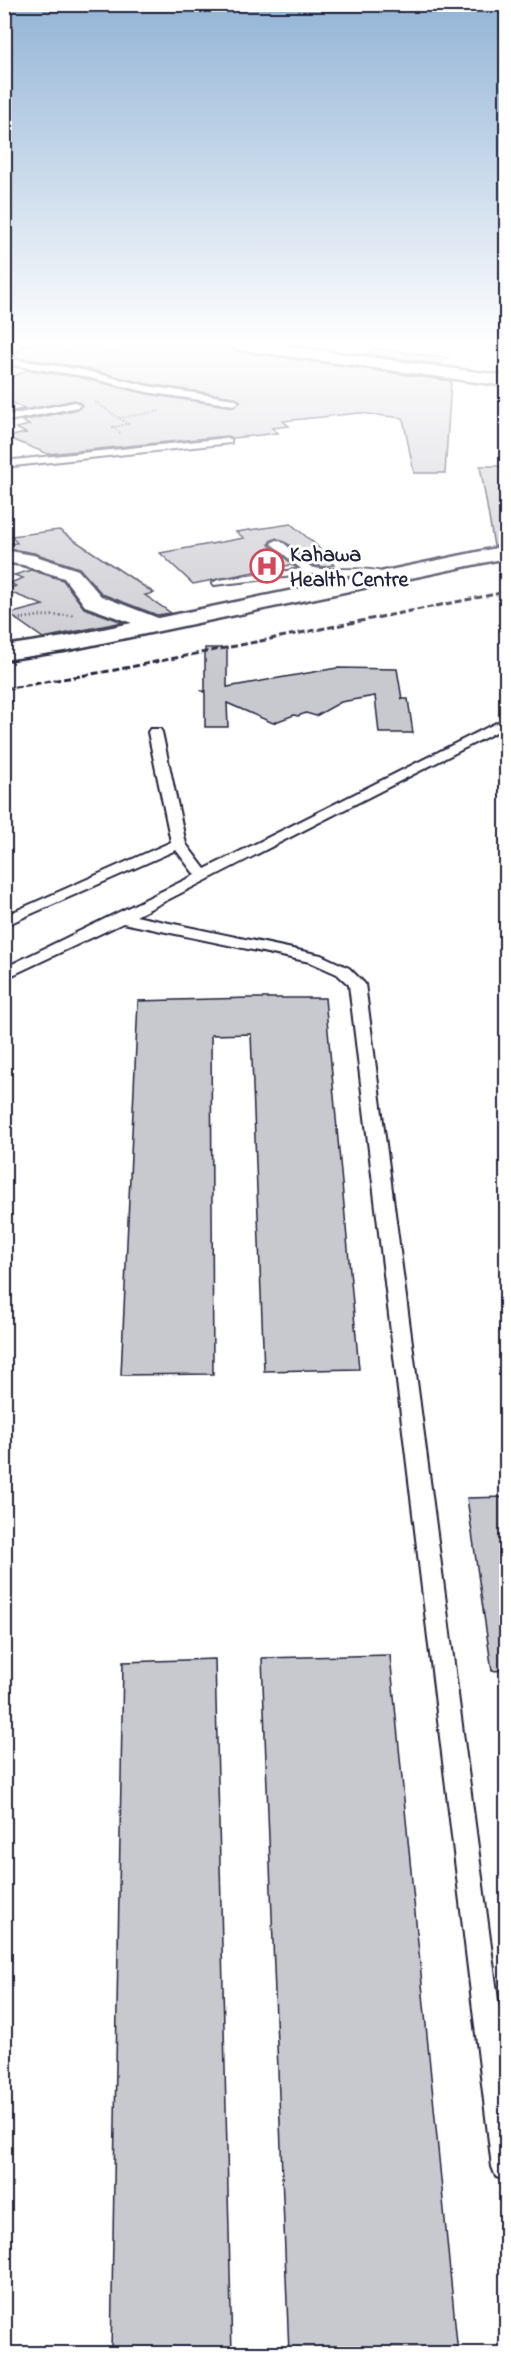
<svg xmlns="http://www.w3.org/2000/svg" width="511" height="2358" viewBox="0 0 511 2358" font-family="'Indie Flower',sans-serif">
<rect width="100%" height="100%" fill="#fff"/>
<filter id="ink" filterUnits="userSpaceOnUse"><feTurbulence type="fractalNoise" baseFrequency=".0167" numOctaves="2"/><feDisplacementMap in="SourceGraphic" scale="12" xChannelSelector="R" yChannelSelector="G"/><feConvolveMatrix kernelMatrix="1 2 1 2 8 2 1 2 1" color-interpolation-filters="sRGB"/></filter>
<g filter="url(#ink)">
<path fill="#c8c8cf" stroke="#22223b" stroke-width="1.5" d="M25,344H207L228,347L236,351L451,381L445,473H414L403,418L359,413L283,421L289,426L272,428L278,433L233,438L227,436L48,454L6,437L26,433L16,428L29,425L22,421L78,409L82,405L75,400L9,413L7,412L24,409L4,398V381L27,370L78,377L147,394L234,407L241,401L234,397L147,384L79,367L13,357Z
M374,348L448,358L439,364L365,354Z
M480,466H507V544L494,546Z
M291,524L315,544L334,565L323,567L311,564L288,544L276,538L270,541L269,545L296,567L290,565L193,584L160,553L244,538L236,532Z
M59,530L154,593L145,595L171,613L157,615L102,594L79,568L34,553L11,549L7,544L17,543L11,536Z
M31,570L63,580L84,608L123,622L43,638L9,614L43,605L4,590L16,586L10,583L23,578L14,575Z
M205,648H227V687L337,668L397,669L402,699H408L413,733H379L375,696L341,702L316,716L306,713L298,716L294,715L273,723L227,703L228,727H205V693L202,691H205Z
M250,998H325L359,1369L264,1371L251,1034L211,1035L213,1374L121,1375L138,1001Z
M507,1497V1670L492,1671L467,1498Z
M390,1655L458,2354H289L262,1658Z
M215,1659L232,2354H111L123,1662Z"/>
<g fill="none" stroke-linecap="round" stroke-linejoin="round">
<defs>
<path id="lane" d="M4,358L78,369L147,386L234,399L239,402L234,405L147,392L78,375L4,364Z
M75,402L80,405L78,407L4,422V416Z
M227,438L231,439V443L4,467V461Z
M277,540C291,544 301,565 315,568C335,572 375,564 391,577L385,580L350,575L311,574L214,585L212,583L218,580L301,569L273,545L271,543Z
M506,718V727L136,916L321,955L349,968L365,984L506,2061V2180L496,2177L492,2167L349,985L337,974L310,962L123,923L4,979V968L195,875L176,850L4,926V916L171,842L148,732L150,729H160L162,732L186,844L205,869Z"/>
<path id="street" d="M4,344H23L10,357L4,358Z
M228,344H274L506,376V386L236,349Z
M506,546V558L64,651L4,660V646L64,637L132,623L85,606L64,578L23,565L4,562V550L33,555L78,570L101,596L158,618Z"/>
</defs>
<use href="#lane" stroke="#22223b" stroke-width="4"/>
<use href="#street" stroke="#22223b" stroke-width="5"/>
<path stroke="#22223b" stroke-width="2" stroke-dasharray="1 2" stroke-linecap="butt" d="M95,402L119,418
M120,433L113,427L128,424L119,418L160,411"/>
<path stroke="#22223b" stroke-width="3" stroke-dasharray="1 3" stroke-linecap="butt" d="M4,621L39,616L73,615"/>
<use href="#lane" fill="#fff" fill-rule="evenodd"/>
<use href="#street" fill="#fff" fill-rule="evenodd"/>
<path stroke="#22223b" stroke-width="3" stroke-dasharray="7 3" stroke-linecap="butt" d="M4,689L115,670L506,592"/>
</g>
</g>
<linearGradient id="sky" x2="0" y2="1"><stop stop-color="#93b4d6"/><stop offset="0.51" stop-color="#fff"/><stop offset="1" stop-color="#fff" stop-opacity="0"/></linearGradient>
<rect width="511" height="674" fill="url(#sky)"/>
<defs>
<symbol id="hospital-ring" viewBox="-11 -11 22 22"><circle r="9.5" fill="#fff" stroke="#d1495b" stroke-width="1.5"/><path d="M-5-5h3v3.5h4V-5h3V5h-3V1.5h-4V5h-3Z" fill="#d1495b"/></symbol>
</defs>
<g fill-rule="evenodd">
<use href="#hospital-ring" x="248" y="547" width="38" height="38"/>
</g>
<g text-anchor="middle" stroke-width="6" stroke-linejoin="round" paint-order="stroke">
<g font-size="22" font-weight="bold" fill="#22223b" stroke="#fff" text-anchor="start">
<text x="290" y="561">Kahawa<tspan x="290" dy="25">Health Centre</tspan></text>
</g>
</g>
<rect width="511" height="2358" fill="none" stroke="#fff" stroke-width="24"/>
<rect x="12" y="12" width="487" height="2334" fill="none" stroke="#22223b" stroke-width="2" filter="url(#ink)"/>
</svg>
